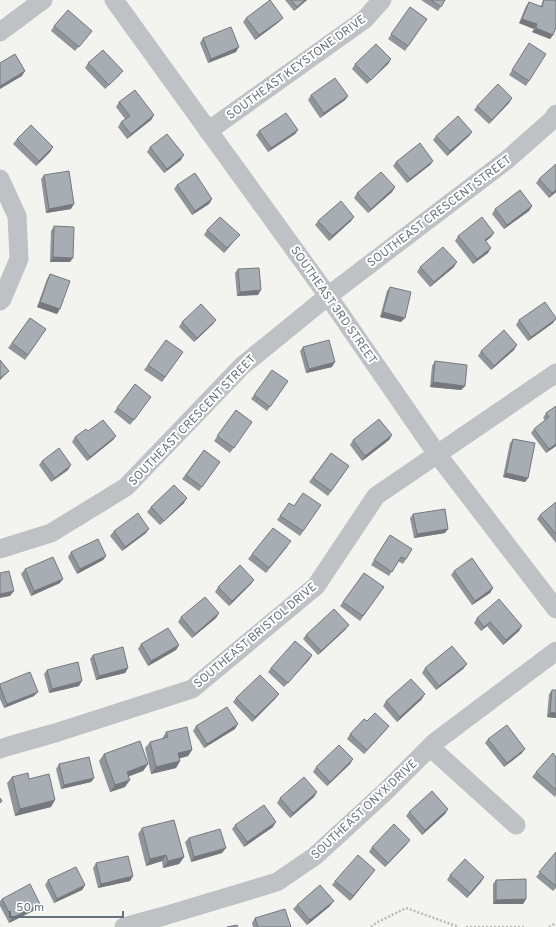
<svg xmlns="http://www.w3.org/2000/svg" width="556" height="927" viewBox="0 0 556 927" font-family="Overpass,sans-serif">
<rect width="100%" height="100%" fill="#f3f3f0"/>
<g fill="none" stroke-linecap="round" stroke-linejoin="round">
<path stroke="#b8babc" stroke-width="2.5" stroke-dasharray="2 2" stroke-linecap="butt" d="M371,927L376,923L406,908L459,927
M466,927H524
M549,927L556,923"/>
<path stroke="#bfc2c5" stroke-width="19" d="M114,0L328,296L437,454L556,609
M0,32L43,0
M208,131L365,19L382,0
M0,179L17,216L19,259L2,299L0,301
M0,549L51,533L126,487L242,366L328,296L508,159L552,120L556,114
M430,747L516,825
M0,749L9,746L55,733L192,689L316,586L376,496L556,373
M124,927L164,916L277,882L315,856L386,791L435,742L556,651"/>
</g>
<path fill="#909599" d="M285,0H307L294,11Z
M421,0H445L438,11Z
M543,0H554L553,35L550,39L532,32L534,29L519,23L526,6L529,2L541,6Z
M410,7L427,19L405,51L388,39Z
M246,18L279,22L255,40L243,22Z
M54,26L92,31L75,51L51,31Z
M203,38L236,52L208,63L200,43Z
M526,48L529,81L526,86L509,75Z
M391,59L388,64L367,84L352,69L355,64Z
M88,63L120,75L105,89L85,68Z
M311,95L348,96L345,100L320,118L308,100Z
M512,98L509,103L489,124L474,110L477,106Z
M119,102L154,115L151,120L127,139L118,127L121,122L125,119L116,107Z
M298,130L295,134L268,152L256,135L259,131Z
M472,132L469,136L447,156L433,140L436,136Z
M17,139L53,147L50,152L36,166L13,144Z
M150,147L181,160L164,173L147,152Z
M433,161L430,165L407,183L393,166L396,162Z
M556,164V192L549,198L536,183L539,179Z
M44,175L71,209L46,213L41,179Z
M177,185L212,199L209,204L192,215L174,189Z
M395,187L392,192L368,213L354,198L357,193Z
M532,206L529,211L504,229L492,214L495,209Z
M354,217L351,221L329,241L315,225L318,221Z
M54,226L70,262H50L51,231Z
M207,230L236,239L224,253L204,235Z
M494,233L491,237L486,241L488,253L473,264L455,241L458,236Z
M420,267H454L430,287L417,272Z
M238,269L258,295L237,296L235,273Z
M50,274L57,314L37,307L47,279Z
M390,287L401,322L380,317L387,291Z
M30,318L46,329L25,360L8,348Z
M216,320L213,324L194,342L179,327L182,322Z
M519,320L553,323L528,341L516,325Z
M166,340L183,352L162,382L144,370Z
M303,347L332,367L306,373L300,351Z
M514,350L491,370L478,356L481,351Z
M435,361L465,386L461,390L430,387L432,366Z
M288,381L267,411L251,399L254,395Z
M135,384L151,397L130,425L114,412Z
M556,406V446L546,453L531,433L534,429L545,420L543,418L546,413Z
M236,410L252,422L230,453L214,441Z
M88,431L116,436L113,440L87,461L72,442L75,437Z
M392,435L389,440L362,461L350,445L353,440Z
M513,439L528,478L525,482L503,477L510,443Z
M204,450L220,462L199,491L182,479Z
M331,453L349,466L328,496L309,482Z
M42,461L68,470L51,482L39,465Z
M556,502V543L537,519L540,515Z
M184,503L160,525L147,512L151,507Z
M289,503L294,506L321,505L300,536L277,520Z
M413,514L445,533L414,538L410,518Z
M114,531L146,533L122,551L110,536Z
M387,539L412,549L403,564L398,561L389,576L371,565Z
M288,546L266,573L248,559L252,554Z
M71,552L106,556L103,560L77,574L68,557Z
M25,569L60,583L31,596L21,574Z
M454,571L493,588L490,593L472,605L451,575Z
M364,573L384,587L360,621L340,606Z
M254,580L251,584L229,606L215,592L218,587Z
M219,613L216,618L192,638L178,622L181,617Z
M477,618L522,626L519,631L503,645L487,626L481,631L474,623Z
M349,625L345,630L318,655L303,639L306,635Z
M141,644L179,645L176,650L148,666L138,649Z
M93,655L128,668L125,673L96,680L90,659Z
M312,655L309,660L284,687L268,672L271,668Z
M467,664L463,669L436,690L422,673L425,668Z
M47,670L79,686L49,693L44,674Z
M0,684L34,696L4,708L0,699Z
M552,690H556V718L547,717L549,694Z
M279,694L275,699L252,722L233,702L236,698Z
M422,699L397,722L383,706L386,701Z
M196,726L235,729L204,748L193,731Z
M389,726L385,731L364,754L347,739L350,734Z
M166,732L192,750L188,756L180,758V761L176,768L151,774L145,748L150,742L162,739Z
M488,739L522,753L504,767L485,743Z
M104,754L148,764L143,771L129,776L125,787L110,792L99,761Z
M556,757V795L555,797L532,777L536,772Z
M353,759L350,764L327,786L313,772L316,767Z
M59,764L94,778L91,782L61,789L56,769Z
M12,777L29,779L51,807L15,816L7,783Z
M317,792L314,797L290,818L277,803L280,798Z
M448,809L445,814L422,835L406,816L409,812Z
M235,825L273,827L244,847L232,829Z
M142,828L184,857L179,864L163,868L162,861L146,866L138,834Z
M189,838L222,853L191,862L185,842Z
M407,844L385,867L369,852L372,847Z
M556,852V888L553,891L536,877Z
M96,863L133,876L130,881L98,888L93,868Z
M372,874L350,901L332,885L335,881Z
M450,875L484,877L481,882L467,898L447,880Z
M48,880L85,885L82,890L54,903L45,885Z
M496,880L526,899L523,904H493V884Z
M2,899L37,909L9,923L0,906V901Z
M297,905L330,906L307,925L293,909Z
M255,918L291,927H253L252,923Z"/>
<path fill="#75797d" d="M305,0H307L294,11L297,7Z
M283,18L279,22L255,40L259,35Z
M522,19L537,24L534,29L519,23Z
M536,28L553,35L550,39L532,32Z
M239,47L236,52L208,63L211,59Z
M391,59L388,64L367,84L371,80Z
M25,71L22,76L0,89V86Z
M348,96L345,100L320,118L324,113Z
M512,98L509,103L489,124L492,120Z
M154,115L151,120L127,139L131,134Z
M298,130L295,134L268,152L271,148Z
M472,132L469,136L447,156L450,151Z
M53,147L50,152L36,166L39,161Z
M184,155L181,160L164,173L167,169Z
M433,161L430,165L407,183L410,179Z
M395,187L392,192L368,213L371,209Z
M556,190V192L549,198L552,193Z
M212,199L209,204L192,215L195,211Z
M74,204L71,209L46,213L49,209Z
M532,206L529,211L504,229L507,225Z
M354,217L351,221L329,241L332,236Z
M494,233L491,237L481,245L485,240Z
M240,235L236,239L224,253L227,248Z
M491,248L488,253L473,264L477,259Z
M53,257L73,258L70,262H50Z
M457,262L454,267L430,287L434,282Z
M261,290L258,295L237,296L240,292Z
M40,302L60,309L57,314L37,307Z
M383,312L405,318L401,322L380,317Z
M556,319L553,323L528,341L531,337Z
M216,320L213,324L194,342L197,338Z
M517,345L514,350L491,370L494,366Z
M335,362L332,367L306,373L309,369Z
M9,371L0,380V378Z
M433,382L465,386L461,390L430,387Z
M392,435L389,440L362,461L365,456Z
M116,436L113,440L87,461L90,457Z
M556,444V446L546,453L549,449Z
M71,465L68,470L51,482L55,478Z
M506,473L528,478L525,482L503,477Z
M187,498L184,503L160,525Z
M149,529L146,533L122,551L125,547Z
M448,529L445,533L414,538L417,534Z
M106,556L103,560L77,574L80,569Z
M63,579L60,583L31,596L34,591Z
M254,580L251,584L229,606L232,601Z
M493,588L490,593L472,605L475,601Z
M14,591L10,596L0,598V594Z
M219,613L216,618L192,638L195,634Z
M490,622L487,626L481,631L484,627Z
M349,625L345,630L318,655L321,651Z
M522,626L519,631L503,645L506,640Z
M179,645L176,650L148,666L151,661Z
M312,655L309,660L284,687L288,683Z
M467,664L463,669L436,690L439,686Z
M128,668L125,673L96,680L99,676Z
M82,681L79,686L49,693L52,689Z
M38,692L34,696L4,708L7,704Z
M279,694L275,699L252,722L255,717Z
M425,694L422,699L397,722L400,717Z
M550,712L556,713V718L547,717Z
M238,724L235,729L204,748L207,744Z
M389,726L385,731L364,754L367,750Z
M525,749L522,753L504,767L507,763Z
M192,750L188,756L174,760L178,753Z
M353,759L350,764L327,786L330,782Z
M180,761L176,768L151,774L156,767Z
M148,764L143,771L122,779L127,772Z
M94,778L91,782L61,789L64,785Z
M130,780L125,787L110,792L115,785Z
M317,792L314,797L290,818L293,813Z
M55,800L51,807L15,816L20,809Z
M448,809L445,814L422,835L425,830Z
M276,822L273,827L244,847L247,842Z
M410,840L407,844L385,867L388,863Z
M226,848L222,853L191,862L194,857Z
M166,855L162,861L146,866L150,859Z
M184,857L179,864L163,868L168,861Z
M375,870L372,874L350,901L353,896Z
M133,876L130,881L98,888L101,884Z
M484,877L481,882L467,898L470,893Z
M85,885L82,890L54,903L57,899Z
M526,899L523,904H493L496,900Z
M334,901L330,906L307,925L310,920Z
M40,904L37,909L9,923L12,918Z"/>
<path fill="#a7adb2" stroke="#75797d" d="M270,0L283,18L259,35L246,18Z
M291,0H305L297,7Z
M431,0H445L441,7Z
M544,0H554L556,1V27L553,35L536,28L537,24L522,19L529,2L542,7Z
M410,7L427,19L408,46L391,34Z
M68,10L92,31L79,47L54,26Z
M231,27L239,47L211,59L203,38Z
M529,43L546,54L529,81L512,70Z
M376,44L391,59L371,80L355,64Z
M103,50L123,71L109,85L88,63Z
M15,54L25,71L0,86V63Z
M335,78L348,96L324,113L311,95Z
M498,84L512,98L492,120L477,106Z
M135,90L154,115L131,134L121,122L130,116L119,102Z
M286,113L298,130L271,148L259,131Z
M458,116L472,132L450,151L436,136Z
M31,125L53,147L39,161L17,139Z
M167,134L184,155L167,169L150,147Z
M420,143L433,161L410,179L396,162Z
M556,164V190L552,193L539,179Z
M69,171L74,204L49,209L44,175Z
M381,172L395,187L371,209L357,193Z
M195,173L212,199L195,211L177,185Z
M520,190L532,206L507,225L495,209Z
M341,201L354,217L332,236L318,221Z
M220,217L240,235L227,248L207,230Z
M482,217L494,233L485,240L491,248L477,259L458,236Z
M54,226L74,227L73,258L53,257Z
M443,247L457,262L434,282L420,267Z
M259,268L261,290L240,292L238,269Z
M50,274L70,281L60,309L40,302Z
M390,287L411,292L405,318L383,312Z
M545,302L556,318V319L531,337L519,320Z
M201,304L216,320L197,338L182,322Z
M30,318L46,329L28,355L12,343Z
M504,330L517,345L494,366L481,351Z
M166,340L183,352L165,377L148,365Z
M329,340L335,362L309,369L303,347Z
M0,360L9,371L0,378Z
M435,361L467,365L465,386L433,382Z
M272,370L288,381L270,407L254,395Z
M135,384L151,397L134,420L117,408Z
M556,406V444L549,449L534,429L549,417L546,413Z
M236,410L252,422L234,448L217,436Z
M379,419L392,435L365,456L353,440Z
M103,420L116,436L90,457L75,437L86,429L88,431Z
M513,439L535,443L528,478L506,473Z
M59,448L71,465L55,478L42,461Z
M204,450L220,462L202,487L186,475Z
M331,453L349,466L331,491L313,478Z
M174,485L187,498L164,521L151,507Z
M303,493L321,505L303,531L280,516L289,503L294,506Z
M556,502V534L540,515Z
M445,509L448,529L417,534L413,514Z
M138,513L149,529L125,547L114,531Z
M273,528L291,541L269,568L252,554Z
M390,535L412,549L406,559L401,557L392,572L374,560Z
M98,539L106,556L80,569L71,552Z
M53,557L63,579L34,591L25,569Z
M472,558L493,588L475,601L454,571Z
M240,565L254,580L232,601L218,587Z
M9,571L14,591L0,594V573Z
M364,573L384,587L363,616L343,602Z
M205,597L219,613L195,634L181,617Z
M499,599L522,626L506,640L490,622L484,627L477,618Z
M334,609L349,625L321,651L306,635Z
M168,628L179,645L151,661L141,644Z
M295,641L312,655L288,683L271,668Z
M452,646L467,664L439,686L425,668Z
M123,647L128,668L99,676L93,655Z
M78,662L82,681L52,689L47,670Z
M30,672L38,692L7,704L0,686V684Z
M260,675L279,694L255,717L236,698Z
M411,679L425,694L400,717L386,701Z
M552,690H556V713L550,712Z
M227,707L238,724L207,744L196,726Z
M375,713L389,726L367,750L350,734L364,719L367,721Z
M507,725L525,749L507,763L488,739Z
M187,727L192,750L178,753L180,761L156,767L150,742L168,737L166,732Z
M140,741L148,764L127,772L130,780L115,785L104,754Z
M339,745L353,759L330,782L316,767Z
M553,753L556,757V790L536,772Z
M89,757L94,778L64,785L59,764Z
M28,773L29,779L49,774L55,800L20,809L12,777Z
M304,777L317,792L293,813L280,798Z
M432,791L448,809L425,830L409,812Z
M0,798L2,801L0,803Z
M264,805L276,822L247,842L235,825Z
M174,820L184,857L168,861L166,855L150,859L142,828Z
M394,824L410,840L388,863L372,847Z
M220,829L226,848L194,857L189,838Z
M556,852V886L539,872Z
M358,855L375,870L353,896L335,881Z
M128,856L133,876L101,884L96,863Z
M465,859L484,877L470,893L450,875Z
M76,867L85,885L57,899L48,880Z
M526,879V899L496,900V880Z
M30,884L40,904L12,918L2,899Z
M320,885L334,901L310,920L297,905Z
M285,909L291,927H258L255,918Z
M237,925L238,927H227Z"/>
<g text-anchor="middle" stroke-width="4" stroke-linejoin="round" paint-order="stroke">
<g font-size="12" fill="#65727e" stroke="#fff">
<text transform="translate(296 67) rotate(-36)" y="4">SOUTHEAST KEYSTONE DRIVE</text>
<text transform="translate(439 211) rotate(-37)" y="4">SOUTHEAST CRESCENT STREET</text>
<text transform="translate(334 305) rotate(55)" y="4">SOUTHEAST 3RD STREET</text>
<text transform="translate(192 420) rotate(-46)" y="4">SOUTHEAST CRESCENT STREET</text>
<text transform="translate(255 635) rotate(-40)" y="4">SOUTHEAST BRISTOL DRIVE</text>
<text transform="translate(364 809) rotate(-43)" y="4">SOUTHEAST ONYX DRIVE</text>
</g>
</g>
<path d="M10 911v6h113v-6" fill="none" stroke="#65727e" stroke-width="2"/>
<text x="16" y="911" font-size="12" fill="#65727e" stroke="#ffffff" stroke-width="3" paint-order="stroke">50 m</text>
</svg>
